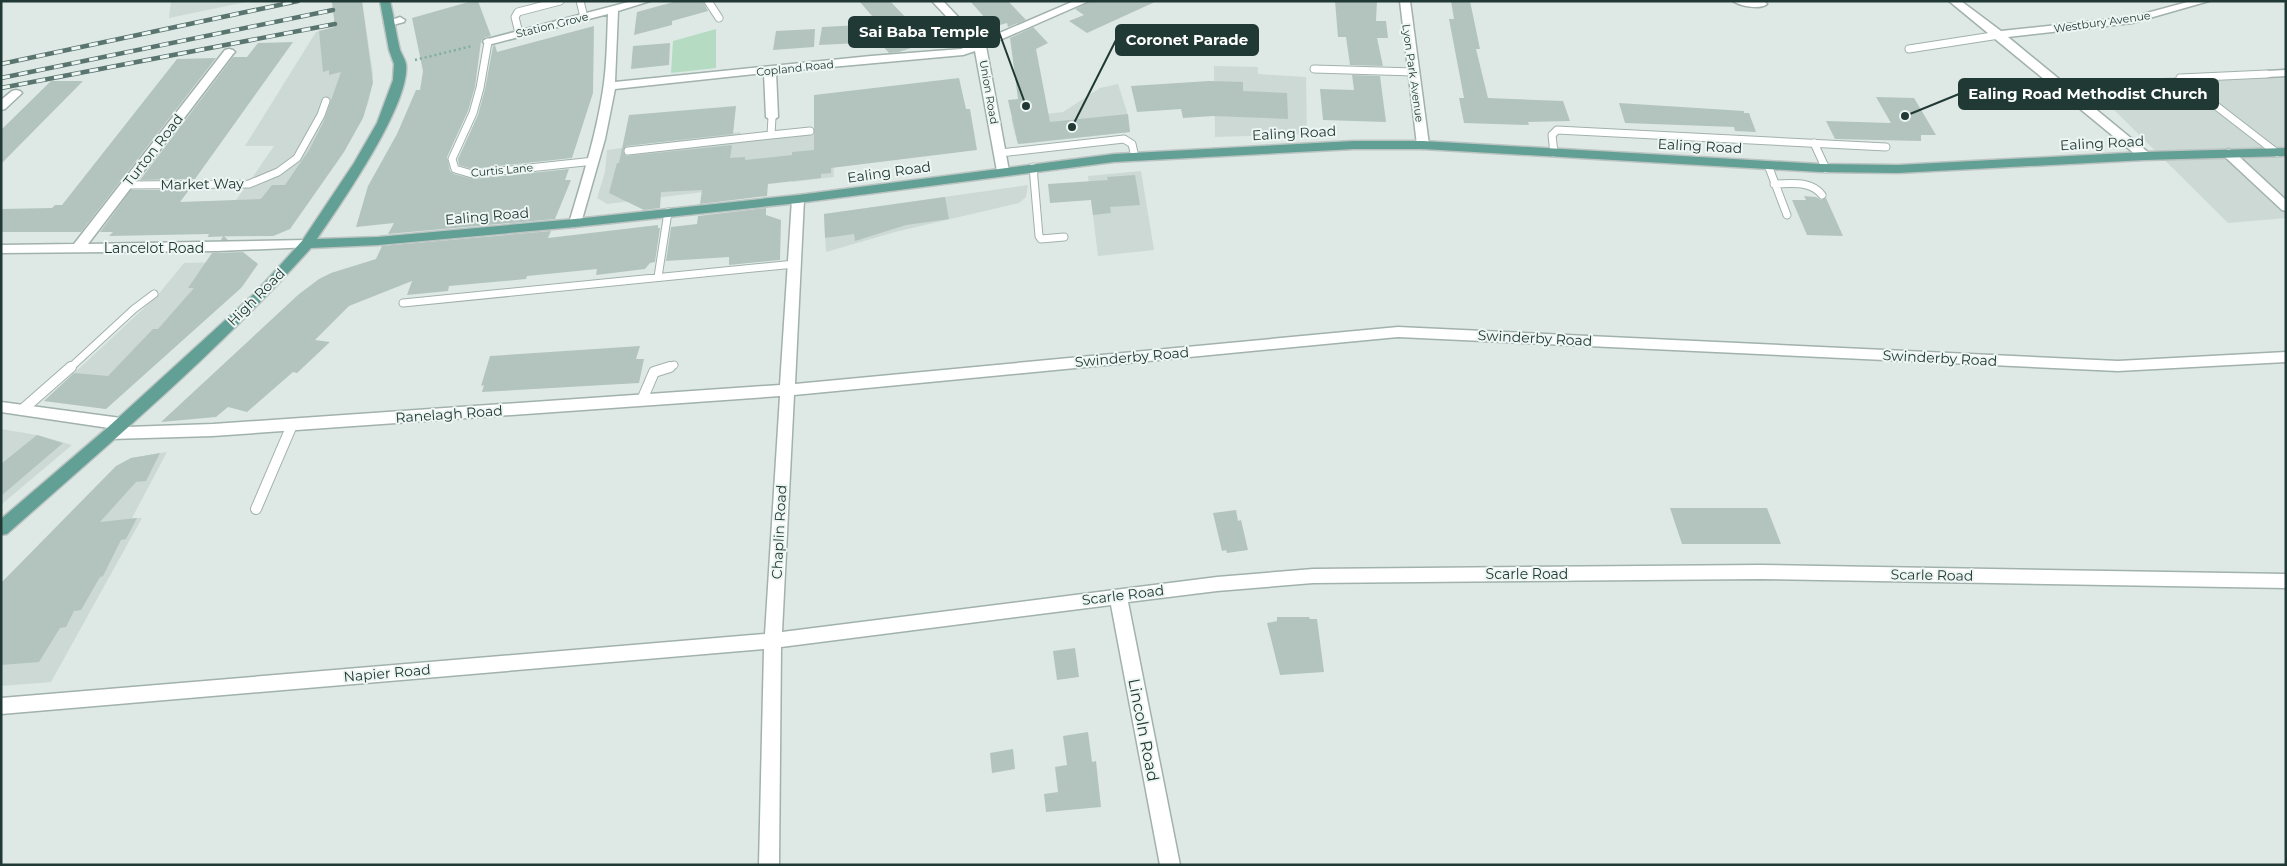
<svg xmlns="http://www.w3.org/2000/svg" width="2287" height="866" viewBox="0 0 2287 866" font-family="Montserrat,sans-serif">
<rect width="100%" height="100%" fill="#dee9e5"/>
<path fill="#ccd9d4" d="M171,1H251L169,18Z
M332,1H362L373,74L369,100L363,118L339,159L290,229L273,236L207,237L245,188L274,146H245L316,32L335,27Z
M1214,66L1258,67V74L1306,77L1307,134L1215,137Z
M2286,68V218L2228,223L2088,84Z
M1118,84L1127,112L1130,132L1022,144L1017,142L1011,118L1063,112L1100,88Z
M832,131L834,177L792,182V179L768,181V184L607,204L597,198L605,172L607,150L740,132L743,140Z
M1141,171L1154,250L1098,256L1088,176Z
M1028,185L1026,197L1019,203L895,232L826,252L824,214Z
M254,261L258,264L243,286L106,409L44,401L157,296L184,263Z
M1,429L37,435L72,445L2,504Z
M167,452L132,518H142L51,682L1,686V583L131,458Z"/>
<path fill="#b6dbc3" d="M716,29V68L671,73L673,41Z"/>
<path fill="#b3c4be" d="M332,1H362L373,83L363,118L344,152L290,229L273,236H224L228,240H221L223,236L208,237L209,234L109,236L113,232H100L131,190H189L180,202L261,199L272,185H285L309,150L323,123L341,72L329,75V70L323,72L319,31L335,27Z
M472,1H478L491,36L484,38L481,41L475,87L468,111L447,157L450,171L454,174L473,179L569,169L565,180H571L555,219L388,234L394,223L356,227L368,186L397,134L416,90H420L423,71L412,18Z
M677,1H703L708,11L672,21V25L634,35L637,12Z
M859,1H890L929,42L899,52L889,53L879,42L819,45L822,27L879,24Z
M970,1H1008L1026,20L1008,27L1007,23L993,27Z
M1091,1H1157L1087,33L1069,21L1084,15L1075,9Z
M1335,1H1377L1376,21H1386L1388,38H1377L1383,66L1350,65L1346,37H1338Z
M1451,1H1470L1480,49H1476L1488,98L1563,101L1570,121L1528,122L1529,125L1464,123L1459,98H1464L1449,19H1454Z
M594,26L593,93L572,158L472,169L459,165L458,159L478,115L485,89L493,46L495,45L497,52Z
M1033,27L1048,43L1036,49L1050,122L1128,114L1130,132L1018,144L1008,100L1018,99L1010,38Z
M815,29L814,47L773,50L776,31Z
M293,42L195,179L140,180L233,57H247L258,43Z
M670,43L669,65L631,69L633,46Z
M216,58L81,232H1V209L52,208L55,205H62L177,59Z
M1352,75L1380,76L1386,122L1323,120L1320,89L1354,90Z
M959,78L966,109H970L977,150L831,168V173L821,174V178L768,184L767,196L700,204L702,190L661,192L660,208L644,210L609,193L617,163H619L629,115L736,106L733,134L627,146L623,151L626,156L732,145L730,158L745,157V160L792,155V152L814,150V95Z
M51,81H83L1,164V130Z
M1209,81L1243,82V91L1287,93L1288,119L1213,116L1183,118L1181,109L1137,112L1131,86Z
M1876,97L1914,98L1936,135H1921V141L1835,139L1826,121L1891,123Z
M1619,103L1744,111V113H1749L1756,132L1735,131L1734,127L1625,123Z
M1135,175L1140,205L1110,207L1111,213L1093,215L1091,200L1050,203L1048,184L1108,180L1107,177Z
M1804,196L1816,197L1821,200L1826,198L1843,236L1807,235L1792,200H1806Z
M945,197L949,219L906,225L855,241L854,234L825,238L824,214Z
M766,208V215L781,220L780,260L729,265V257L666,261L671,227L697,224L698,216Z
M658,225V228H660L655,262L650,263L645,269L596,275L597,269L527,276L526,279L449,286L448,291L407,295L412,281L349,306L315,340L330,342L297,373L293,372L247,412L228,407L216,417L161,422L299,294L319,279L331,273L376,259L382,246L551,231L548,238Z
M243,252L258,264L241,288L106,409L44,401L74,373L108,376L153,329H158L194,288H188L212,253Z
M640,346L636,359H644L639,383L482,392L484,385L481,386L490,356Z
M37,435L63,443L1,496V464Z
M160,453L146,481L136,482L100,522L137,518L126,539L121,540L103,576L100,577L81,610L74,611L66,627L60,628L39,662L1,665V583L116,466L131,458Z
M1670,508H1767L1781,544H1682Z
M1236,510L1238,521L1241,520L1248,550L1227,553L1226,550L1222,551L1213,513Z
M1277,617H1309L1310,619H1317L1324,672L1280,675L1267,623L1277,621Z
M1075,648L1079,677L1057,680L1053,651Z
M1088,732L1092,762L1096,761L1101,807L1046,812L1044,794L1058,792L1055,767L1067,765L1063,736Z
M1013,749L1015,769L992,773L990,753Z"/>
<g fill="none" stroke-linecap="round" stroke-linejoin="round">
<defs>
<path id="lane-far1" d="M580,1L584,17
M708,1L719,18
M519,33L515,17L518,12L560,1
M488,42L480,88L473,113L452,159L455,169L472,174L594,161
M1909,49L1999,35
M1314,69L1414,72
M2180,78L2277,153
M2180,78L2267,74
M771,135L810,131
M1814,143L1826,169
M628,151L771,135L772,117
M1000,153L1124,139L1132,144L1135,157
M1554,153L1552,135L1557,130L1886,147
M1768,165L1787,215
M1033,167L1039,236L1041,239L1064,237
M1774,184C1790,184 1811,180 1822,195
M127,185L249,184L278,172L297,158L321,115L326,101
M658,277L668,212
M403,303L795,264
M70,368L134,309L154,294
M666,368L674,365"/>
<path id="lane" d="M642,400L654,372L670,367
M22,410L71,367
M256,509L292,425"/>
<path id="street" d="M632,1H650L618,11L615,82L871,56L961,49L972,44L932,1H943L981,41L1074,1H1089L986,46L1009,171L1007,174H999L997,171L975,51L963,55L776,72L778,117L772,121L766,117L764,73L615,89L605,139L581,223L575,227L569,223C582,179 596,136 603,90C607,65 607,39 608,14L488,45L483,42L484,40Z
M1400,1H1410L1429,145L1423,149L1417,145Z
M1733,1H1764L1767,4C1760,10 1740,6 1733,1Z
M1949,1H1961L2001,31L2132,17L2191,1H2209L2132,23L2008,37L2149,153L2151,156L2149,159H2141Z
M400,17L405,20L404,22L389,26L384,23Z
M229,49L233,50L235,52L233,54L88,244L307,240L314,244L312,247L217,251L1,253V245L74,244L225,50Z
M2286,70V76L2267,77L2261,74L2267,71Z
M16,90L20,91L22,93L20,95L5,109L1,110V100L12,91Z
M2228,149L2232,150L2286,200V211L2282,210L2224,156L2222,153Z
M798,195L804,199L795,384L1398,327L2118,361L2286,352V362L2118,371L1398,337L794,395L782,632L1217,577L1313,569L1760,565L2286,574V588L1760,579L1313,583L1217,591L1128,602L1180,865H1160L1111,605L781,647L779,865H759L764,649L1,714V698L765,634L780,396L213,436L111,439L106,437L104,433L109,428L1,412V402L121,418L126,420L128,424L127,427L213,424L780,385L792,199Z"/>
<path id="primary" d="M380,1H390C394,17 396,34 400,50C402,55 405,59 406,64C411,104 340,205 317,239L378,237L575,219L798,195L1114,154L1354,141H1423L1820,164L1898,165L2145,152L2286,148V156L2145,160L1898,173L1820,172L1423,149H1354L1114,162L798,203L575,227L378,245L311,248C218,352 111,442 7,534L1,535V519L106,429L256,292L302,241L354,163L377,123L393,80L394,64L389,50Z"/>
</defs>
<use href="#lane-far1" stroke="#a1b1ac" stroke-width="9"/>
<use href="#lane" stroke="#a1b1ac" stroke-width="12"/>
<use href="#street" stroke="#a1b1ac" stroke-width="3"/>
<use href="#primary" stroke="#bcc4c2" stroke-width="3"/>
<path stroke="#7eada2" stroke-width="2.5" stroke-dasharray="2 3" stroke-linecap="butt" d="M415,60L472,46"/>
<use href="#lane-far1" stroke="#fff" stroke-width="7"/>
<use href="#lane" stroke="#fff" stroke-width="10"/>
<use href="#street" fill="#fff" fill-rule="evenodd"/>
<use href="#primary" fill="#629f94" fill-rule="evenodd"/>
<defs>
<path id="rail" d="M1,64L298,1
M1,78L333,10
M1,88L335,24"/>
</defs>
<use href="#rail" stroke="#5a756f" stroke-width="4.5"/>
<use href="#rail" stroke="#eef6f3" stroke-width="3" stroke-dasharray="9" stroke-linecap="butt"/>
</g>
<g text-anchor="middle" stroke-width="4" stroke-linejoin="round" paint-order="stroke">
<g font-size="11" fill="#203934" stroke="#eef6f3">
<text transform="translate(2102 22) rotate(-8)" y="4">Westbury Avenue</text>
<text transform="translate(552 25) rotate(-14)" y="4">Station Grove</text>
<text transform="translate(795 68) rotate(-6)" y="4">Copland Road</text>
<text transform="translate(1413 73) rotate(82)" y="4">Lyon Park Avenue</text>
<text transform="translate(989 92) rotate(80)" y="4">Union Road</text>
<text transform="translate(502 170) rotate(-5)" y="4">Curtis Lane</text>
</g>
<g font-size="14" fill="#203934" stroke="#eef6f3">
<text transform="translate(1294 133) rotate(-3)" y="5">Ealing Road</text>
<text transform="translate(2102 143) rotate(-3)" y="5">Ealing Road</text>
<text transform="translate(1700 146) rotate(3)" y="5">Ealing Road</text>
<text transform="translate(153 150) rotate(-52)" y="5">Turton Road</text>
<text transform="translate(889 172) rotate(-8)" y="5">Ealing Road</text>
<text transform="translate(202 184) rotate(-1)" y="5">Market Way</text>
<text transform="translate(487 216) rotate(-5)" y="5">Ealing Road</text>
<text x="154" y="253">Lancelot Road</text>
<text transform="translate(256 297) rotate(-45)" y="5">High Road</text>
<text transform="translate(1535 338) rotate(3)" y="5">Swinderby Road</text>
<text transform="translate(1132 357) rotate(-5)" y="5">Swinderby Road</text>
<text transform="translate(1940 358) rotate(3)" y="5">Swinderby Road</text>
<text transform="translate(449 414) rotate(-4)" y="5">Ranelagh Road</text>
<text transform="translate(779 532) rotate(-87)" y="5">Chaplin Road</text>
<text x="1527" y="579">Scarle Road</text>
<text transform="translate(1932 575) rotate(1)" y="5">Scarle Road</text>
<text transform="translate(1123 595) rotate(-7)" y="5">Scarle Road</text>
<text transform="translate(387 673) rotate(-5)" y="5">Napier Road</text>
</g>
<g font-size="16" fill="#203934" stroke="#eef6f3">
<text transform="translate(1144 730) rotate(79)" y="6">Lincoln Road</text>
</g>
</g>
<path fill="none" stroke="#203934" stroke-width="2" d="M1026 106L999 32M1072 127L1116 40M1905 116L1959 94"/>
<g fill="#203934" stroke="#eef6f3" stroke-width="2">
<circle cx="1026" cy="106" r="5"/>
<circle cx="1072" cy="127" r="5"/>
<circle cx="1905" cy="116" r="5"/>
</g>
<g fill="#203934" stroke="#203934" stroke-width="2">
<rect x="849" y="17" width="150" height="30" rx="5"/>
<rect x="1116" y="25" width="142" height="30" rx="5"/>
<rect x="1959" y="79" width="259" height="30" rx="5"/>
</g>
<g font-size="15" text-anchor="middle" font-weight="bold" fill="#fff">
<text x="924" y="37">Sai Baba Temple</text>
<text x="1187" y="45">Coronet Parade</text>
<text x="2088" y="99">Ealing Road Methodist Church</text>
</g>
<rect width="2287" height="866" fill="none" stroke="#203934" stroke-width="5"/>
</svg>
